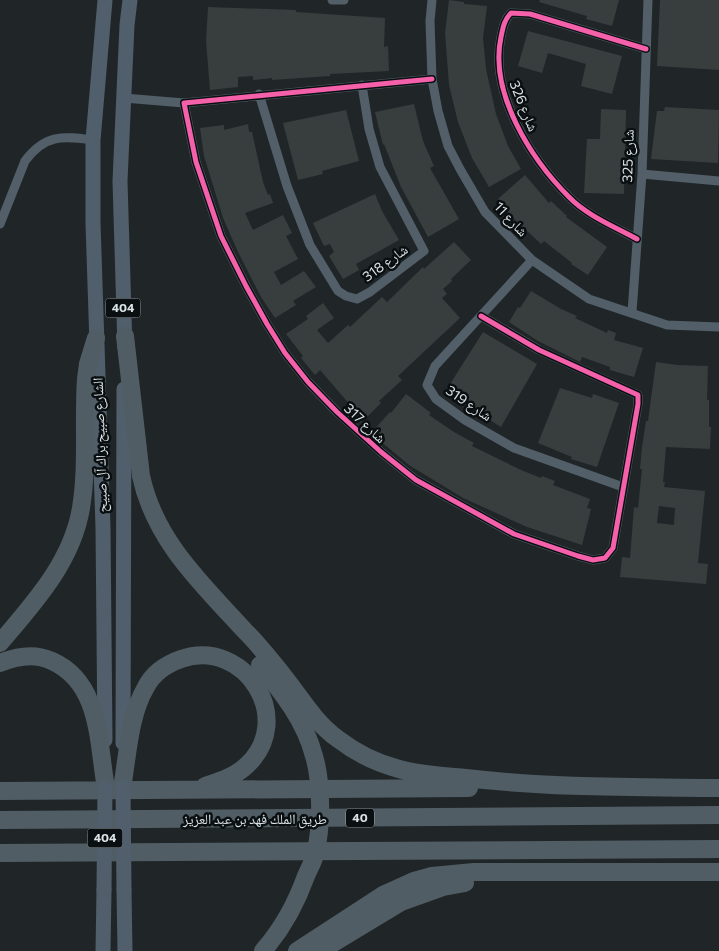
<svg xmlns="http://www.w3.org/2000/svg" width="719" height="951" viewBox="0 0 719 951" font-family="Commissioner,'Noto Naskh Arabic',sans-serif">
<rect width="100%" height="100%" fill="#202628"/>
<path fill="#383d3e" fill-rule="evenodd" d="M449,0L464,2V4L487,6L483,38L486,69L496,114L508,146L521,169L489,187L472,158L458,122L449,85L445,33Z
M540,0H619L612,26L586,19L587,16L539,2Z
M660,0H719V70L657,66Z
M208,7L296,10V12L385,18L384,47L388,46L389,71L330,74V76L272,80V78L253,80V76L238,77V87L210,90L206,41Z
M528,31L622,56L612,94L581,86L586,64L548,53L542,73L518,66Z
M414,104L423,141L434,166L430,168L459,219L428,237L401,187L384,144L383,145L375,112Z
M665,107L719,110L718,163L651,159L657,111H664Z
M601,109L626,110L624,194L584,193L587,139H600Z
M346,110L359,161L322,171L323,174L298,180L283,123Z
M248,124L249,132H252L263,182L268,195L270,194L273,203L245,213L253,230L283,215L292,233L286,236L298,259L274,272L281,285L304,271L316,287L293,301L296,305L275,318L261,297L238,252L223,218L204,156L200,128L224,125V130Z
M525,175L549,203L551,201L567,216L566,217L607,247L588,275L571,264L572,263L544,241L541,244L522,226L521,227L498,199Z
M375,194L382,211L399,240L356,264L359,270L343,279L329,256L334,252L330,244L324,246L313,223Z
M454,242L471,260L451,279L452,281L443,289L447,294L442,298L460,318L398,376L402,380L379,401L381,403L361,423L349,410L352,407L320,370L315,375L301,358L303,356L286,334L308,319L306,316L323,303L334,318L317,330L328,343L348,325L350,327L382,297L387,302L423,267L424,269Z
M531,291L561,309L577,316L575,318L607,333L608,330L616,333L614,340L643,348L634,377L610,370V367L582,357L580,362L538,341L509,322L518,307L520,308Z
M483,332L537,364L501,427L445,392Z
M656,362L677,365L708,366L707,400H709V427H711L710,449L666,447L663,482H665L664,487L705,491L698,563L708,564L706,584L620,577L622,557L630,558L634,507L638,508L642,469H640L642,447L646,421H648ZM659,506L675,508L674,525L657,523Z
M560,388L592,398L593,394L619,403L597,467L571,459L572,457L538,443Z
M406,394L431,413L429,415L454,432L474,443L472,446L521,470L541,478L542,476L555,481L553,485L590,499L587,508L591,509L582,545L527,527L463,498L409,465L385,445L371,433L390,412L391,413Z"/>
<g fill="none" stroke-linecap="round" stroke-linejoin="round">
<path stroke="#525f69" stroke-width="9" d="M332,0H344
M432,0L430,21L432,79L438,111L448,146L460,169L485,212L532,260L589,299L667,325L719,327
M432,79L184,103L196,162L221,236L246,286L267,324L285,353L308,382L337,412L381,452L416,480L514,534L578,556L593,560L605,558L613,548L638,404V395L539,350L481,316
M259,94L287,186L310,245L338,291L346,296L357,299L370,292L424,251L380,167L369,129L362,85
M124,98L184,103
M642,174L719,181
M0,224L25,161C45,134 63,136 93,140
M637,239C615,227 586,215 569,197C531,159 489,93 501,37C503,28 504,20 511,13L530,14L646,49
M532,260L435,366L427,385L436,399L465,420L514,448L623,487
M632,312L642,174L648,0"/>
<path stroke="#505f6b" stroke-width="15" d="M125,348L120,181L127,25L130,0
M105,740L103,528L93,223V140L105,0
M123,743L124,389
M124,890L125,951
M103,951L104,890"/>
<path stroke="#515d64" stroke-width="18" d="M125,336L141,476C155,541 202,584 245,631C261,647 275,665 289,683C304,703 317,724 338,739C356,753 377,763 399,769C421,775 444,776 466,778C550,788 635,787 719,788
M0,643C34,603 72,562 81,508C88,466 83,422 86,379L88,364L96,338
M0,663C17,656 35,653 52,661C99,682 98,738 105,782
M123,782C128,751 130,714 146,687C153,673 167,664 181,659C245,637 297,720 246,766C234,777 220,781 205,786
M0,791L469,788
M0,820L719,815
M0,853L719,849
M297,951L383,895L414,881L432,876L474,872H719
M320,951L401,902L443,887L465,883"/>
<path stroke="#505f6b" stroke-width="15" d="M123,787L124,890
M104,890L105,787"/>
<path stroke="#515d64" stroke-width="18" d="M260,665C282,692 305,721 314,756C322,783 322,827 315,855C313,862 309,869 306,876C296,904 283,928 263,951"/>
<defs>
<path id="cycleway" d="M432,79L184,103L196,162L221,236L246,286L267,324L285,353L308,382L337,412L381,452L416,480L514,534L578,556L593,560L605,558L613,548L638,404V395L539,350L481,316
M637,239C615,227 586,215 569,197C531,159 489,93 501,37C503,28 504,20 511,13L530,14L646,49"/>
</defs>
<use href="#cycleway" stroke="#0a0f11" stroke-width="8"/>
<use href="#cycleway" stroke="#f560ab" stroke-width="5"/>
</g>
<g text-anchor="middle" stroke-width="5" stroke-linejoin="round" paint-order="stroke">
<g fill="#0a0f11" stroke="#9da3a6" stroke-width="1">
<rect x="105.5" y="298.5" width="35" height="19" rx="4"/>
<rect x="346" y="808.5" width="28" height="19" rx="4"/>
<rect x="87.5" y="828.5" width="35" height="19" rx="4"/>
</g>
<g font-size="12" font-weight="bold" fill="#dce3e6">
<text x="123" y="312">404</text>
<text x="360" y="822">40</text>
<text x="105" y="842">404</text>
</g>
<g font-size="14" fill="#dce3e6" stroke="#0a0f11">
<text transform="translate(524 106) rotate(68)" y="5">شارع 326</text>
<text transform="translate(628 156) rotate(-88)" y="5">شارع 325</text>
<text transform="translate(511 219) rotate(47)" y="5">شارع 11</text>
<text transform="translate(385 263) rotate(-36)" y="5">شارع 318</text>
<text transform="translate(469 403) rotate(34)" y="5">شارع 319</text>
<text transform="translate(365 423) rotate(43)" y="5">شارع 317</text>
<text transform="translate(100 445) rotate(-92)" y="5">الشارع صبيح براك آل صبيح</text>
<text x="255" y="824">طريق الملك فهد بن عبد العزيز</text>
</g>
</g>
</svg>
